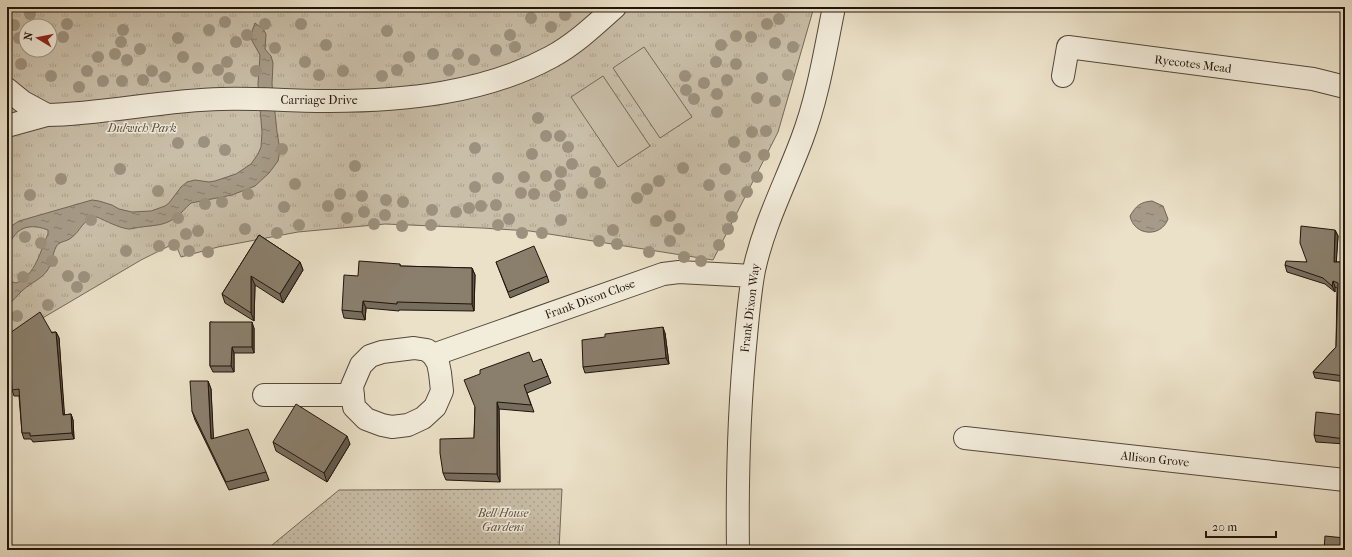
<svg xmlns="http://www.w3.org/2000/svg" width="1352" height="557" viewBox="0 0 1352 557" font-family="'IM FELL French Canon',serif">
<defs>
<pattern id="grass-dots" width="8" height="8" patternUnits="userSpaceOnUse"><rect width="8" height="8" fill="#c9bea8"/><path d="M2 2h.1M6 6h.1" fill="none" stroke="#aca28f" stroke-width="1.8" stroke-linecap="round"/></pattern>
<pattern id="park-tufts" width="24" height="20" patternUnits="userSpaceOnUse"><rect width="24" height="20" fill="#c9bea8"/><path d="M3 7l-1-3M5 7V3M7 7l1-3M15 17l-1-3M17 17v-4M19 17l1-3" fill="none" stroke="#aca28f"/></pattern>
<pattern id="water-ripples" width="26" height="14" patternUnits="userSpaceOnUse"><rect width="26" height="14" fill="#a69b88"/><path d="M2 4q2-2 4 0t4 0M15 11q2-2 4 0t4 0" fill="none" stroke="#877d6d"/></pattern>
</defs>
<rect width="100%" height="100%" fill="#ebe1c8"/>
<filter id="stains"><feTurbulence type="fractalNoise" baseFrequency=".005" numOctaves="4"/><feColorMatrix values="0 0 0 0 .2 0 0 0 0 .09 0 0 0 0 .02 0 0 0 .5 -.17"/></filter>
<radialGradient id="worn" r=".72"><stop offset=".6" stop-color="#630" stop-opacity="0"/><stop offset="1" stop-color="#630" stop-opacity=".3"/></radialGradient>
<path fill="url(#grass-dots)" stroke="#75695a" d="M562,489L559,550H266L339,490Z"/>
<path fill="url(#park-tufts)" stroke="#75695a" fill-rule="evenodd" d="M7,7H814L778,132L713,260L530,231L482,228L385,224L298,232L218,247L181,257L175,243L141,260L7,339ZM26,26H50V50H26Z"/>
<path fill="#c9bea8" stroke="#75695a" d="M644,47L692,117L660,138L613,68Z
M603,76L650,146L618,167L571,97Z"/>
<path fill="url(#water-ripples)" stroke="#716556" d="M255,23L263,29L266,34L265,49L271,56L273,63L272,84L277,132L280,150L278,161L269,173L255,186L232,195L191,203C185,208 181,214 175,218C164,226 154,225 142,227C138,227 133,229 129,229C119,228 106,221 97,217C83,218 81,231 71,238C66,242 59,241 56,247C52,255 52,264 47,271C41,279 31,283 23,290C17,295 14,301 7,305V277L9,281L16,283C36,275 40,251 48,234V230C25,221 11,231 7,254V229L19,221L92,200L99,201L112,205L119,209L132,212L151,211L165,206L169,203L181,187L187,182L195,180L209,182L215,181L236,174L251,164L258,154L261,147L262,132L258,84L260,55L250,37Z
M1152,201L1163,206L1168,219C1161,238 1134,236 1130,216C1136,206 1140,202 1152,201Z"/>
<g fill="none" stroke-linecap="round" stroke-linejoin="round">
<defs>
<path id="minor" d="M1063,76L1068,47L1313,79L1345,87
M7,89L23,102L47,115C105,114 163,100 221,99C258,98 294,101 330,101C404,101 485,93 551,57C575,44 595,25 615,7
M7,126L47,115
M414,348L427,350L433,355L438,363L440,373L442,391L435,407L423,418L408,425L392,427L382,425L366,419L354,407L352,386L361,365L370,356L382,352Z
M433,355L663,274L679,272L753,276
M264,395H353
M965,438L1345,480
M738,550C737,478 739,407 746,336C748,314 750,291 754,270C764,224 786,182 802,139C818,97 825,51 834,7"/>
</defs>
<use href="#minor" stroke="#54473a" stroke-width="24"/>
<use href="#minor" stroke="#f2ecdb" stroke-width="22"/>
</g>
<g fill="#9c917e">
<circle cx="30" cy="14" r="6"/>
<circle cx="565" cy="15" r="6"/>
<circle cx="531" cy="18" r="6"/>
<circle cx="779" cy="19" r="6"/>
<circle cx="225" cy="22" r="6"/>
<circle cx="67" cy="24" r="6"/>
<circle cx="265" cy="24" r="6"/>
<circle cx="301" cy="24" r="6"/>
<circle cx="767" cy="24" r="6"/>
<circle cx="14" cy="25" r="6"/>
<circle cx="551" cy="27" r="6"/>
<circle cx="123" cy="30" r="6"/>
<circle cx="209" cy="30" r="6"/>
<circle cx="387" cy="31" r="6"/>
<circle cx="247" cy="35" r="6"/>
<circle cx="510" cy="35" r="6"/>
<circle cx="736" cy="36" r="6"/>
<circle cx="63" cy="37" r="6"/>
<circle cx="751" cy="37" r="6"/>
<circle cx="19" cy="38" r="6"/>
<circle cx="178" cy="38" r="6"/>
<circle cx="121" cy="42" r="6"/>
<circle cx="236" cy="42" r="6"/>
<circle cx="775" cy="43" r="6"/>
<circle cx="326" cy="45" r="6"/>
<circle cx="721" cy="45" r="6"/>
<circle cx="515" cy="47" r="6"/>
<circle cx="793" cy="47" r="6"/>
<circle cx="275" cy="48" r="6"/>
<circle cx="140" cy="49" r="6"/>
<circle cx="496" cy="50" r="6"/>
<circle cx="115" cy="54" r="6"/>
<circle cx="433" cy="54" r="6"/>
<circle cx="458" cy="54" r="6"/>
<circle cx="98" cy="57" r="6"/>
<circle cx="183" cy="57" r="6"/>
<circle cx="409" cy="57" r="6"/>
<circle cx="127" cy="60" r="6"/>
<circle cx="474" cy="60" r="6"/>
<circle cx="227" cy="62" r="6"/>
<circle cx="305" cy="62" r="6"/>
<circle cx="716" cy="62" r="6"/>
<circle cx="21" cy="64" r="6"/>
<circle cx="736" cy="64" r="6"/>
<circle cx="198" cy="68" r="6"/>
<circle cx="218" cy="70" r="6"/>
<circle cx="397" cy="70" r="6"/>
<circle cx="449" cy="70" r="6"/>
<circle cx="87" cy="71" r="6"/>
<circle cx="152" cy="71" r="6"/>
<circle cx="256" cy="71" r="6"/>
<circle cx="343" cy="71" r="6"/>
<circle cx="319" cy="75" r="6"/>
<circle cx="788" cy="75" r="6"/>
<circle cx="51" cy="76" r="6"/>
<circle cx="382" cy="76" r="6"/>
<circle cx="685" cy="76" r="6"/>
<circle cx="165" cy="77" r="6"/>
<circle cx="229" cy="78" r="6"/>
<circle cx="762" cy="78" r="6"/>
<circle cx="143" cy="80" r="6"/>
<circle cx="727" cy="80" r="6"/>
<circle cx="103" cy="81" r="6"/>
<circle cx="122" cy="81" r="6"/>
<circle cx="704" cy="83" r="6"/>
<circle cx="79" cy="87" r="6"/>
<circle cx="686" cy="90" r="6"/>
<circle cx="717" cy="94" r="6"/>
<circle cx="757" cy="98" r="6"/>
<circle cx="694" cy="99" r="6"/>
<circle cx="775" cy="101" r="6"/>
<circle cx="717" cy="112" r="6"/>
<circle cx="538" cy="118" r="6"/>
<circle cx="766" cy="131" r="6"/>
<circle cx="752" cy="132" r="6"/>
<circle cx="546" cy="136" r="6"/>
<circle cx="560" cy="136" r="6"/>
<circle cx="204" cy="142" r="6"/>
<circle cx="734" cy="142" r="6"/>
<circle cx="178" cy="143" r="6"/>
<circle cx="568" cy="147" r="6"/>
<circle cx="475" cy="148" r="6"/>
<circle cx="282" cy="149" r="6"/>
<circle cx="225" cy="150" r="6"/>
<circle cx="532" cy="154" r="6"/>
<circle cx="764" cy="155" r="6"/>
<circle cx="745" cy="157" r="6"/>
<circle cx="572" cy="164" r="6"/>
<circle cx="355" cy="166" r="6"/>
<circle cx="683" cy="168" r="6"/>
<circle cx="120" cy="169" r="6"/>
<circle cx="725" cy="169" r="6"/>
<circle cx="561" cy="172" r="6"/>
<circle cx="595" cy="172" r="6"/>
<circle cx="546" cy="176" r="6"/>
<circle cx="524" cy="177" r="6"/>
<circle cx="757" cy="177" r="6"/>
<circle cx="498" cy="178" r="6"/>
<circle cx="61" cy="179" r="6"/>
<circle cx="659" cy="181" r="6"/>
<circle cx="600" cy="183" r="6"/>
<circle cx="295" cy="184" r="6"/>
<circle cx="560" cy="185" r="6"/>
<circle cx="709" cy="185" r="6"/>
<circle cx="475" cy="187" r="6"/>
<circle cx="647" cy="189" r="6"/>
<circle cx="158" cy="191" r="6"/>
<circle cx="747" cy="192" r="6"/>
<circle cx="521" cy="193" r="6"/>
<circle cx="582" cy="193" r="6"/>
<circle cx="248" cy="194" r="6"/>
<circle cx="340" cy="194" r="6"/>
<circle cx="534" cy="194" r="6"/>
<circle cx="30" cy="195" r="6"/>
<circle cx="362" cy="196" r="6"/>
<circle cx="555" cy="196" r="6"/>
<circle cx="730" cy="196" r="6"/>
<circle cx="637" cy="198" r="6"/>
<circle cx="386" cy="200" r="6"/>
<circle cx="222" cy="202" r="6"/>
<circle cx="403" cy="202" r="6"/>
<circle cx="205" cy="204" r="6"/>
<circle cx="496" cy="205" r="6"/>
<circle cx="328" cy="206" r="6"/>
<circle cx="481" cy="206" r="6"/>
<circle cx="284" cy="207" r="6"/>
<circle cx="469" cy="208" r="6"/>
<circle cx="432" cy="210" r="6"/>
<circle cx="364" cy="212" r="6"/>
<circle cx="456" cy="212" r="6"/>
<circle cx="385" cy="215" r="6"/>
<circle cx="670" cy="216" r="6"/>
<circle cx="732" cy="217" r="6"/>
<circle cx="178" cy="218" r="6"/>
<circle cx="347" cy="218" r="6"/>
<circle cx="509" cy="219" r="6"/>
<circle cx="91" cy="220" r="6"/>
<circle cx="561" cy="220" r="6"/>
<circle cx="656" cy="221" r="6"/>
<circle cx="374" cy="224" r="6"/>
<circle cx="299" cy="225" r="6"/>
<circle cx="431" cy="225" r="6"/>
<circle cx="498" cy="225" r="6"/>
<circle cx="402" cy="226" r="6"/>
<circle cx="245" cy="229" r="6"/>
<circle cx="679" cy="229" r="6"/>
<circle cx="728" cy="229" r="6"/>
<circle cx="613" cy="230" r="6"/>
<circle cx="198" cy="231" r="6"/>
<circle cx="277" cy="233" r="6"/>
<circle cx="522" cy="233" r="6"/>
<circle cx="542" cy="233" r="6"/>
<circle cx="186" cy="234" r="6"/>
<circle cx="25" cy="237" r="6"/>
<circle cx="599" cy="241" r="6"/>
<circle cx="670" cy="241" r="6"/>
<circle cx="41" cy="243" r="6"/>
<circle cx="617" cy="244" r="6"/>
<circle cx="174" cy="245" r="6"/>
<circle cx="719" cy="245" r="6"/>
<circle cx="159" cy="246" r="6"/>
<circle cx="126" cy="251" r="6"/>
<circle cx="189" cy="251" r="6"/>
<circle cx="208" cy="252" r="6"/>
<circle cx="649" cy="252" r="6"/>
<circle cx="684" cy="257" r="6"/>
<circle cx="52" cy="261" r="6"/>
<circle cx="701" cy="261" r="6"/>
<circle cx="68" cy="276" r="6"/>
<circle cx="23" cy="277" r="6"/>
<circle cx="84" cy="277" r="6"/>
<circle cx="77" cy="287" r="6"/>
<circle cx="48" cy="305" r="6"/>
<circle cx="17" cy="316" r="6"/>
</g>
<path fill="#776d5e" stroke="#21140b" d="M1335,230L1338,236L1336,262H1345V382L1315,378L1313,372L1336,347L1337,288L1335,287V292L1325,284L1287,272L1285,265L1307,262Z
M259,235L300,262L303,270L283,303L255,285L254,321L225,303L222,294Z
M496,262L547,276L549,282L510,298Z
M400,264V266L472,268L475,275L474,311L399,310V311L366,308L365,320L344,318L342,310Z
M210,322L254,328V353H234V372H213L210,366Z
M56,332L59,338L64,415L71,414L73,420L74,439L33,442L31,439H24L22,433L19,396H14L12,390L11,345L8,342L7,339V335Z
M665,333L669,364L585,373L583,367Z
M541,359L551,383L527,393L534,412L499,409L500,482L446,480L443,473L474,438L475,407Z
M208,381L211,389L213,438L266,472L269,480L229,490L195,420L192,411Z
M1345,399V444L1316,442L1314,435L1343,415Z
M273,442L350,444L327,482L276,451Z"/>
<path fill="#61594c" stroke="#21140b" d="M1335,230L1338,236L1336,268L1334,262Z
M300,262L303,270L283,303L280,294Z
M472,268L475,275L474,311L472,304Z
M251,276L255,285L254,321L251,313Z
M1333,281L1335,287V292L1332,286Z
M363,301L366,308L365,320L362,312Z
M252,322L254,328V353L252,347Z
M663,327L665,333L669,364L666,358Z
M56,332L59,338L65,421L63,415Z
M232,347L234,353V372L231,366Z
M208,381L211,389L214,448L211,439Z
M497,402L499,409L500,482L497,474Z
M71,414L73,420L74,439L72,433Z
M347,436L350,444L327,482L324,473Z"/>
<path fill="#8a7f6d" stroke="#21140b" d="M1301,226L1335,230L1334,262H1345V376L1313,372L1336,347L1338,283L1333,281L1332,286L1323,278L1285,265L1286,261L1307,262L1300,243Z
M259,235L300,262L280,294L251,276V313L222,294Z
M534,246L547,276L508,292L496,262Z
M359,261L400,264V266L472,268V304L397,302V304L363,301L362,312L342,310L344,275L358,276Z
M40,312L52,333L56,332L63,415L71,414L72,433L30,436V433H22L19,389L12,390L10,346L12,344L7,338V335Z
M210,322H252V347H232L231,366H210Z
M663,327L666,358L583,367L582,340L605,337V334Z
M529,352L533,362L541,359L548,376L524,385L531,405L497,402V474L443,473L440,453V439L474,438L475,407L464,380L480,374V370Z
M190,381H208L211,439L248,429L266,472L226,482L192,411Z
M1345,399V439L1314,435L1316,412L1343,415Z
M296,404L347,436L324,473L273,442Z
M1325,536L1345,538V550H1324Z"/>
<g text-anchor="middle" stroke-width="3" stroke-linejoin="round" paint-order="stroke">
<g font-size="12" fill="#21140b" stroke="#f2ecdb">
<text transform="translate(1193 64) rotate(7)" y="4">Ryecotes Mead</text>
<text x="319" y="104">Carriage Drive</text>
<text transform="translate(590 299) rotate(-20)" y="4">Frank Dixon Close</text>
<text transform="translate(750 308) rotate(-83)" y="4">Frank Dixon Way</text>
<text transform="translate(1155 459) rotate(6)" y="4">Allison Grove</text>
</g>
<g font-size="12" font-style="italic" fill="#5c5042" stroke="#f2ecdb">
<text x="142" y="132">Dulwich Park</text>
<text x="503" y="517">Bell House<tspan x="503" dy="14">Gardens</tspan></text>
</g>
</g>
<rect width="1352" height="557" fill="none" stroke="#ebe1c8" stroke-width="24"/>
<rect x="8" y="8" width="1336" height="541" fill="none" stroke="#21140b" stroke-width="2"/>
<rect x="12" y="12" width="1328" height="533" fill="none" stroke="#21140b"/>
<g transform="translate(38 38) rotate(280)"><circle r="19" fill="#f2ecdb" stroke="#9e9688"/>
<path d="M0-3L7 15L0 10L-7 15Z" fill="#8f2418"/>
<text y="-6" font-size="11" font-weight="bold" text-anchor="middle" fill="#21140b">N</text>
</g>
<path d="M1206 531v6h70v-6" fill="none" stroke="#21140b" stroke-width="2"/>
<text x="1212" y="531" font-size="12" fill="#21140b" stroke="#f2ecdb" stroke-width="3" paint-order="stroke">20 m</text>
<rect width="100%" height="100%" filter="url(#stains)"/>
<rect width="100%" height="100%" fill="url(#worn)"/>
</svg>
